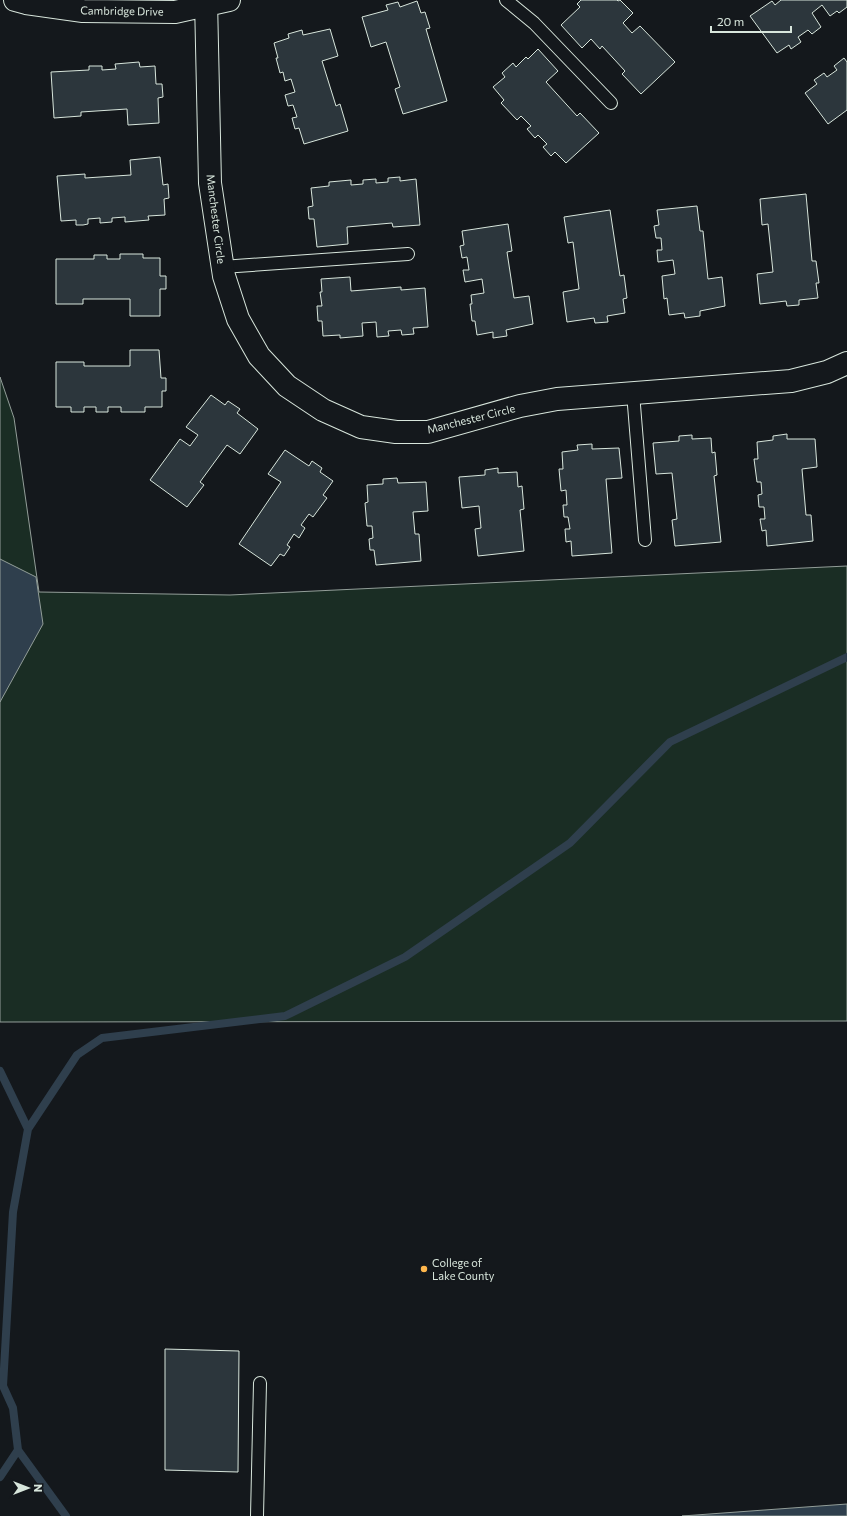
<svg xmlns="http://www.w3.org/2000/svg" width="847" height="1516" viewBox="0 0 847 1516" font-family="Commissioner,sans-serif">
<rect width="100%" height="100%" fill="#14181c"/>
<path fill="#1a2d24" stroke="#939e99" d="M0,377L14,418L39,592L230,595L847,566V1021L0,1022Z"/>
<path fill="#2f3f4d" stroke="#939e99" d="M0,559L36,577L43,624L0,702Z
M847,1504V1516H682Z"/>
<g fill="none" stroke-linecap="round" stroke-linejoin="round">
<path stroke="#2f3f4d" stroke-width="8" d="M0,1071L28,1129
M0,1477L18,1450
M66,1516L18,1450L13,1408L3,1386L13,1212L28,1129L77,1055L102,1038L285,1016L405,957L570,843L670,742L847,657"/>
</g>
<path fill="#2c363c" stroke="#d8e6dc" d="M581,0H617L618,1L620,0L633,13L623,23L632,33L640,26L675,62L641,94L622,74L625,71L602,46L600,49L591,39L582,48L561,25L580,7L577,4Z
M781,0H847V7L839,13L837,11L830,16L822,5L812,13L821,27L812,34L808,30L798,37L801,42L791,49L789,45L777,53L750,16L772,1L775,5Z
M417,1L421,13L425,12L430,28L426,29L447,101L403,114L395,89L400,87L386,42L371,47L362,17L388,10L386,5L398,2L400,7Z
M330,29L338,56L322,61L336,106L340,104L348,131L304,144L299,128L295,129L292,118L297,117L293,105L288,106L285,95L295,92L291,79L285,81L283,72L280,73L276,58H278L274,43L289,38L288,34L302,30L303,35Z
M538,49L558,71L546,82L577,116L580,113L599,133L566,163L555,152L551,156L543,147L547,144L538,135L535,138L527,129L531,126L521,116L517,120L501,103L504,100L493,87L505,77L502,73L513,63L516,67L526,57L528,59Z
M844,58L847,62V110L828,124L805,93L817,84L814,80L824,73L827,77L837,70L834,66Z
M139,62L140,67L155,66L156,84H162L163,97L158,98L159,123L128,125L127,109L81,112V116L54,118L51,72L89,70V66H102V70L116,69L115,64Z
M160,157L163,185L168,184L169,198L164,199L165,215L148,216L149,220L125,222V217L112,218V222L100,223V218L88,219V224L83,225H76V220L61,221L57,176L85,174V178L131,175L130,160Z
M400,177V181L416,179L420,225L393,227L392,223L347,227L348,244L317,247L314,219H309L308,207L313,206L311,188L329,186V182L351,180V185L363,184V180L376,179V183L388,182V178Z
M806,194L812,261H816L819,283H816L818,298L799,300V305L787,306L786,301L760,304L757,274L773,272L768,224L762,225L760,199Z
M697,206L700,231H703L708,279L722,277L725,306L700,311V316L685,318L684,313L669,315L667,298L664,299L662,276L675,274L673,260L658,262L657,250H662L661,238H656L654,226L659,225L657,210Z
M610,210L620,276L624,275L627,298L623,299L625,313L607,316L608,322L595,323L594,318L567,322L563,292L579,289L573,242L568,243L564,217Z
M508,224L512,251L507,252L514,298L529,296L533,324L506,330L507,336L493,338V332L477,335L475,321H472L470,304H472L471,295L484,293L482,279L465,282L463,270H469L467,257L462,258L460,246L464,245L462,231Z
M120,254H143V258H160V276H166V289H160V316H130V299H83V304H56V259H94V255H107V259H120Z
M350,277L351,291L401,287V290L425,288L428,327L413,328L414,334L402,335L401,330L388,331L389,336L377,337L376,322L362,323L363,336L340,338V335L323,336L322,321H318L317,306H322L320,292H322L321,279Z
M130,350H159L161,378H166V391H162V407H145V412H121V407H108V412H96V407H84V412H71V407H56V362H84V366H130Z
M211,395L225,405L228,401L240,409L237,413L258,429L240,454L227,445L200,482L204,485L187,507L150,480L180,439L190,446L198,435L186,427Z
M787,434V439H815L817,467L802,469L806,515H811L813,541L767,546L766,530L762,531L760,519H765L764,507H759L758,495L762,494L761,482H757L754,459H758L757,442L773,440V436Z
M692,435V439L711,438L712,453L715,452L717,475L714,476L721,542L675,546L672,520L677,519L672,473L656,474L653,443L679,441V436Z
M592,444V449L619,448L622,478L606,479L612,553L572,556L571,541L566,542L565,529H570L568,517H564L563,505H567L566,490L561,491L559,469H563L562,452L578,450L577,445Z
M285,450L309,466L312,461L322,468L320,472L333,481L323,495L327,498L313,517L309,514L301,525L305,528L299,538L294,534L287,545L290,547L284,556L280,554L271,566L239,544L281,482L268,474Z
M498,468V473L517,472L518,487L522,486L524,509L520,510L524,551L478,556L475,529L481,528L479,506L462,508L459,477L485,475V470Z
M397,478L398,483L426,482L428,511L413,512L415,534H419L421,561L376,565L374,550H370L369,539L373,538L372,526H367L365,503L368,502L367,485L383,484V479Z
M165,1349L239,1351L238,1472L165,1470Z"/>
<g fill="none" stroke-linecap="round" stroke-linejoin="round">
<defs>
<path id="lane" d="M506,0L534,23L611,103
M222,267L408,254
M633,393L645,540
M257,1516L260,1383"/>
<path id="street" d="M15,0L26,3L83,11L175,12L229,0
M206,0L210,183L224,276L238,319L259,356L287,386L323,410L361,427L396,432H428L520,406L557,399L791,381L827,372L847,363"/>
</defs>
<use href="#lane" stroke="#d8e6dc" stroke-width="14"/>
<use href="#street" stroke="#d8e6dc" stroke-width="24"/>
<use href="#lane" stroke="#14181c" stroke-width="12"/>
<use href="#street" stroke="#14181c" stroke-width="22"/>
</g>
<circle fill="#ffb74d" stroke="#14181c" stroke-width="1.5" cx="424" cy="1269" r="4"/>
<g text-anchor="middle" stroke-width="3" stroke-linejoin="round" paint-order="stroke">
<g font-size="11" fill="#d8e6dc" stroke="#14181c">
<text transform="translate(122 11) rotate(1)" y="4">Cambridge Drive</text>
<text transform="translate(216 219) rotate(83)" y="4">Manchester Circle</text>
<text transform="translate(471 419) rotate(-14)" y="4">Manchester Circle</text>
</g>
<g font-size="11" fill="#d8e6dc" stroke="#14181c" text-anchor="start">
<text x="432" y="1267">College of<tspan x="432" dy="13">Lake County</tspan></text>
</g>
</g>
<g transform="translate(28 1488) rotate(90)" stroke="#14181c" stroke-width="3" paint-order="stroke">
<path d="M0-3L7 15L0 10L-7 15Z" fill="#d8e6dc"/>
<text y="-6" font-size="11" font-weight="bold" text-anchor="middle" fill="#d8e6dc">N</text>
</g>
<path d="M711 26v6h80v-6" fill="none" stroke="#d8e6dc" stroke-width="2"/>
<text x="717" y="26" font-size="12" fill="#d8e6dc" stroke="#14181c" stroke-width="3" paint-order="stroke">20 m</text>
</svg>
